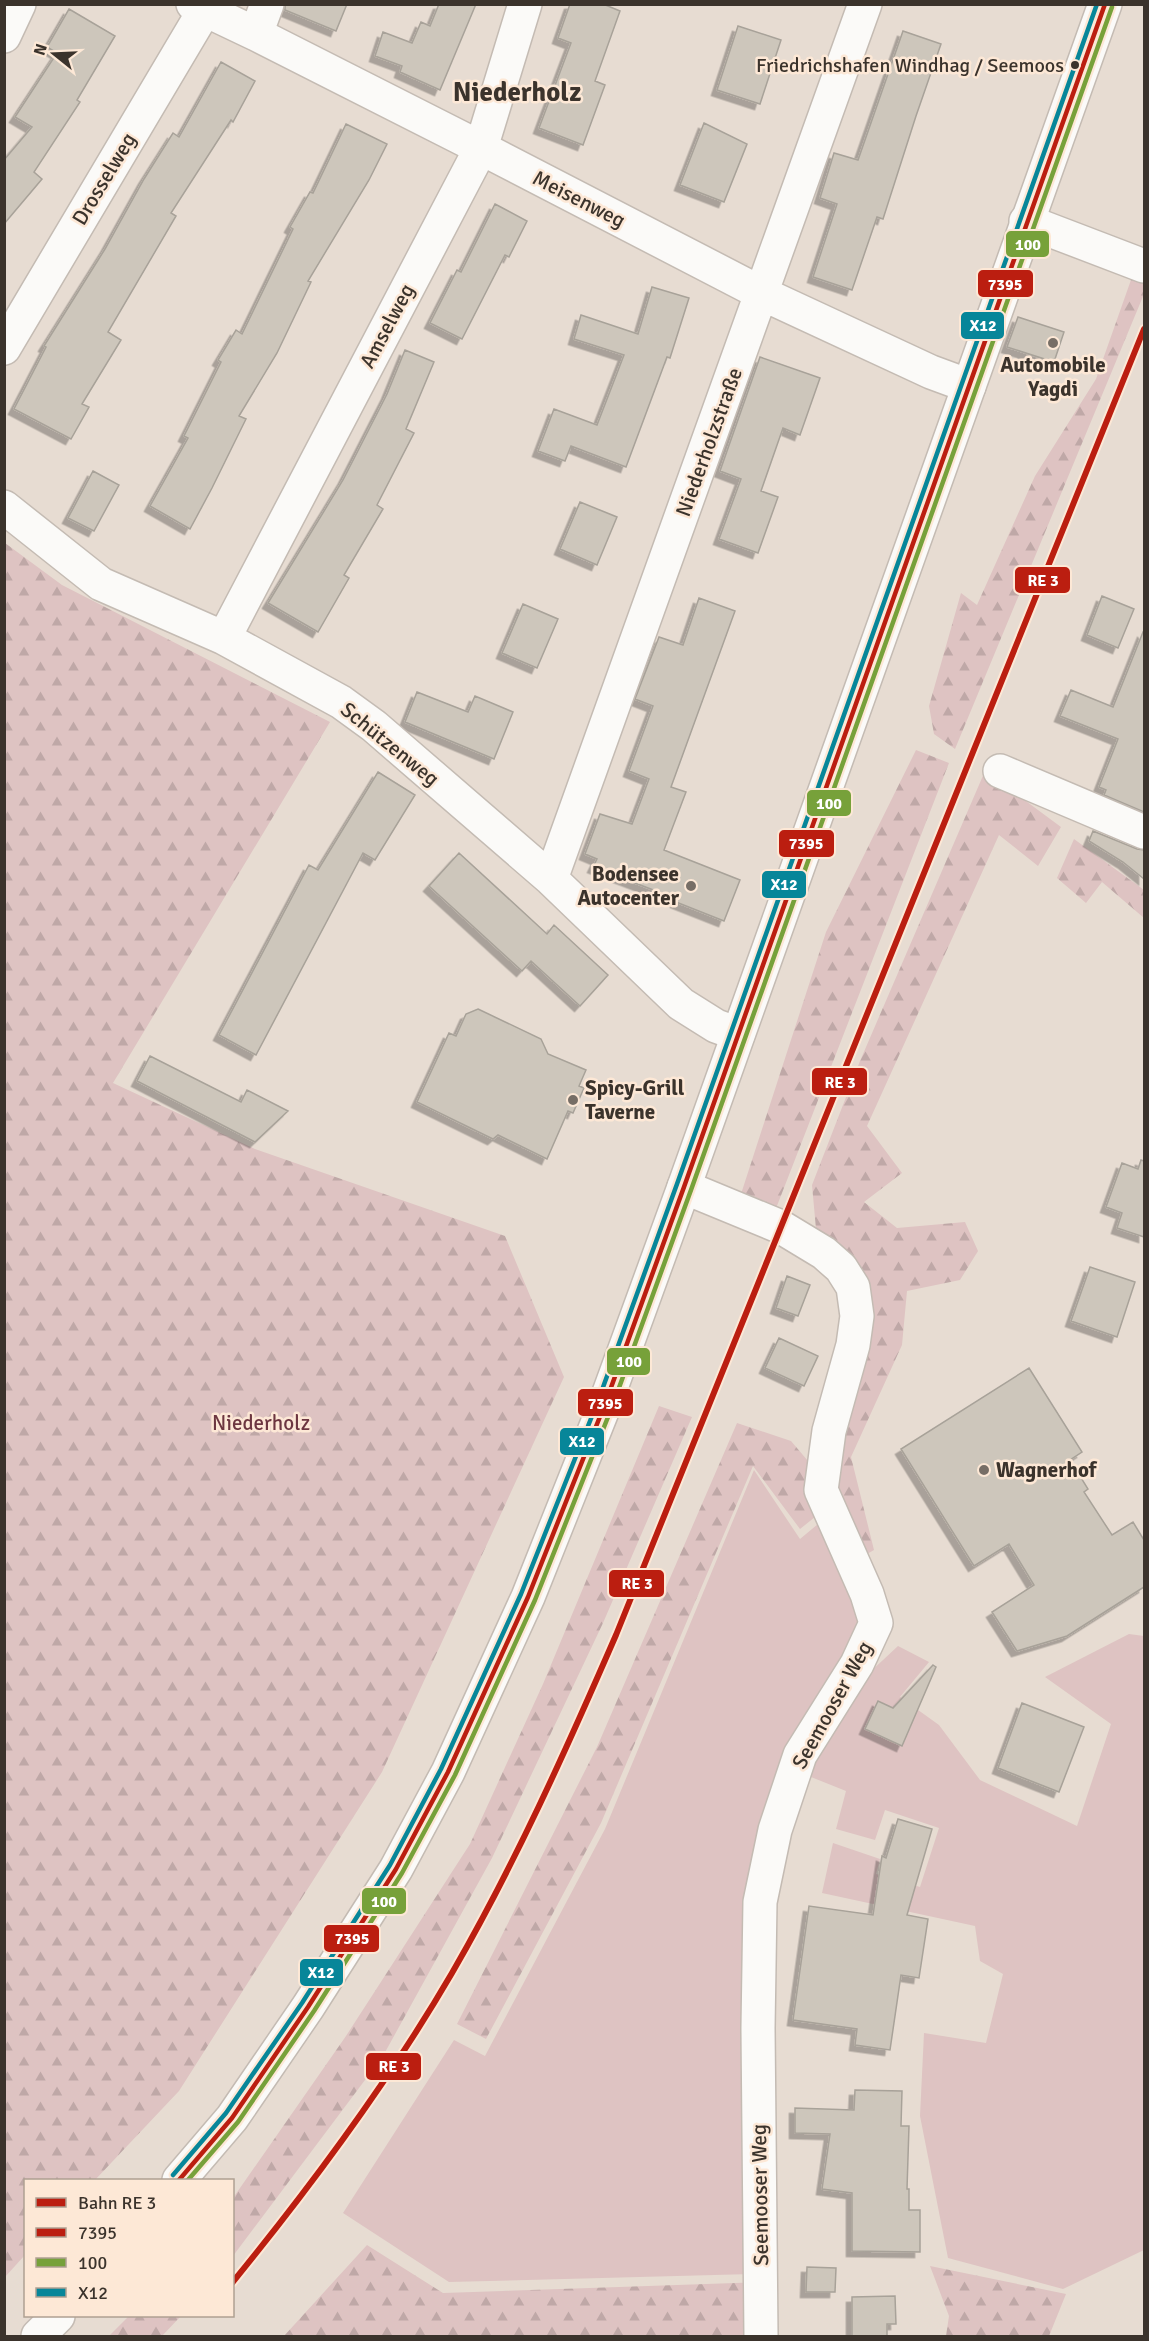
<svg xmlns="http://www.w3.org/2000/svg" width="1149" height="2341" viewBox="0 0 1149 2341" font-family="Signika,sans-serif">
<defs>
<pattern id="forest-firs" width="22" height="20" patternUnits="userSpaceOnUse" patternTransform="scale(1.5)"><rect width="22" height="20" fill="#dec3c2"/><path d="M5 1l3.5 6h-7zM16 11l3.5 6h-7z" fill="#bfa8a7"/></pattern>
<filter id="shadow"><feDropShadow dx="-5.5" dy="5.5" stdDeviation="0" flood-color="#0004"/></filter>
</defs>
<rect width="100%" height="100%" fill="#e7dcd2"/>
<path fill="#dec3c2" d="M754,1470L800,1539L824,1519L865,1612L764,1814L752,2274L449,2282L343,2213L454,2040L485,2056L605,1829Z
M1129,1634L1144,1636V2250L1063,2289L948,2258L920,2116L924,2033L986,2043L1003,1974L980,1961L975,1926L822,1893L833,1843L880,1859L876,1874L920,1887L939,1828L885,1810L875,1840L836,1829L846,1791L806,1775L853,1688L898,1646L929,1662L900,1697L939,1725L980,1780L1077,1826L1111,1724L1045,1677Z"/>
<path fill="url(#forest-firs)" d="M1132,277L1144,280V294L955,749L934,734L929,706L961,593L977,605L1035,476L1096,379Z
M5,543L62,585L330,722L113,1083L255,1149L505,1236L564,1377L382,1772L179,2091L95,2180H26L25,2255L5,2277Z
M916,750L949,763L775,1211L741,1194L826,932Z
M985,771L1061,827L1038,866L999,835L867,1126L902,1173L864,1202L897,1228L965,1222L978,1251L960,1280L907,1291L902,1345L851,1457L874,1550L860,1558L832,1502L851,1261L816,1229L812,1185L860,1061Z
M1074,839L1144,890V918L1102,882L1086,903L1057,878Z
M659,1406L692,1417L603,1623L492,1858L383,2056L233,2256V2198L346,2036L470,1844L543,1684Z
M737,1423L791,1441L814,1468L820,1513L800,1529L753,1466L601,1823L486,2039L457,2024L597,1747Z
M367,2245L443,2293L766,2282V2336H284Z
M930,2266L1066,2294L1049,2336H946L949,2316Z
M129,2316H181L162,2336H109Z"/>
<path fill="#cdc6bb" stroke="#a8a299" stroke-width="1.5" filter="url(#shadow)" d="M285,4H347L336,31L285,10Z
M439,4H476L440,90L400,72L402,66L375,56L383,32L412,43L421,22L430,26Z
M570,4H603L620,11L595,81L605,85L583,145L539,128L571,43L558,38Z
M69,9L115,36L77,100L80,102L34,172L42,179L4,224V160L32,127L15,117L57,53L47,47Z
M738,26L781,40L760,104L717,90Z
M903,31L941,44L916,116L883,219L877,217L852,290L813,277L837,204L820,198L834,153L858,160Z
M221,62L255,81L233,122L231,120L171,213L176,216L108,332L121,340L82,404L89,407L71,439L14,409L46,347L44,346L105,249L144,179L173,133L179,137Z
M704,123L747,144L724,202L680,185Z
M346,124L387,144L369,180L308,281L311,282L277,353L239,416L246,419L212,488L190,529L150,506L188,438L184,436L221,362L218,360L236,330L242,334L293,229L290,227L310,192L313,193Z
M495,204L527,221L509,257L505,255L462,339L430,323L457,270L461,272Z
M652,287L689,298L670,358L667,357L626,467L571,446L565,461L538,451L554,409L597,425L624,355L574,339L581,315L638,334Z
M1018,317L1064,332L1054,362L1007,347Z
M405,350L434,362L406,429L414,433L377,505L383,509L344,575L349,578L318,632L268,603L343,480L387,394Z
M760,357L820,378L800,435L783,428L761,491L778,497L758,553L719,539L741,479L720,471Z
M93,471L119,485L94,531L68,518Z
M580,502L617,517L597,565L560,549Z
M1102,596L1134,609L1118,648L1087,635Z
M699,598L735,611L671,787L686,792L664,850L740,880L724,921L676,902L677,899L593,867L597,859L585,854L600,814L632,824L649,779L629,771L653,706L635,699L659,637L683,645Z
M523,604L558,619L537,668L502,653Z
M1143,632L1144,633V812L1104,795L1106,790L1099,787L1118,739L1060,716L1071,690L1113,707Z
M417,692L468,712L475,696L513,712L494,759L405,722Z
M378,772L415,795L375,860L363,853L256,1055L219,1035L309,865L318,870Z
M1093,831L1137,849L1144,850V879L1123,862L1089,841Z
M459,853L547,934L554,925L608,975L580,1006L531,961L522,971L429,886Z
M478,1009L541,1039L548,1054L586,1070L579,1086L584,1088L573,1113L568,1111L547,1159L498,1135L493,1139L417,1102L449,1033L456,1036L466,1014Z
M150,1056L241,1102L247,1090L288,1111L255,1142L137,1081Z
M1141,1160L1144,1161V1237L1117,1228L1122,1213L1106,1207L1122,1163L1138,1169Z
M1090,1267L1135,1282L1117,1337L1071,1321Z
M787,1276L810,1285L798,1316L776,1308Z
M779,1338L818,1356L804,1386L765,1368Z
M1029,1368L1082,1452L1070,1460L1088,1489L1084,1492L1112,1535L1133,1522L1144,1540V1587L1067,1636L1017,1651L992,1612L1034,1585L1009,1544L974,1566L901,1449Z
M933,1665L936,1667L902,1746L865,1729L878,1701L893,1708Z
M1022,1703L1084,1727L1059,1792L998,1768Z
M898,1819L932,1829L907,1915L928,1919L919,1978L901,1975L890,2050L855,2045L857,2029L793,2020L809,1906L873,1915L882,1856L886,1858Z
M855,2090L902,2091L901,2126H909L907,2189H909V2210H920V2252L852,2251V2193L822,2189L830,2134L795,2133V2108L854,2110Z
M807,2267L836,2268L835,2292H806Z
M895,2296L896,2324H887V2337H852V2297Z"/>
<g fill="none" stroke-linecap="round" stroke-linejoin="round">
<defs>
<path id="street" d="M193,4L256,34L481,148L763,294L931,372L969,386
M256,34L267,4
M4,36L19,4
M1026,221L1144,266
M4,348L204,11
M4,507L101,584L224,638L341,702L374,726L551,879L681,1004L716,1026L738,1034
M224,638L481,148L525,4
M1000,771L1144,832
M551,879L865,4
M684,1187L781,1227L824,1253L841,1268L853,1287L857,1316L853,1345L829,1431L821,1490L867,1594L876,1623L857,1664L800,1755L775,1830L760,1902L758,2028L761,2336"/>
<path id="secondary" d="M179,2180L232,2118L308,2007L396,1869L448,1772L528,1597L605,1404L684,1187L1105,4
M38,2336L58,2316"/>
</defs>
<use href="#street" stroke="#c4bbb3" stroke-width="36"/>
<use href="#secondary" stroke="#c4bbb3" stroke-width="36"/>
<use href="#street" stroke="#fbfaf8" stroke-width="33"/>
<use href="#secondary" stroke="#fbfaf8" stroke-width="33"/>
<defs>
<path id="bus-1" d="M179,2180L232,2118L308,2007L396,1869L448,1772L528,1597L605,1404L684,1187L1105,4"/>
<path id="bus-2" d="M188,2180L238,2122L314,2011L402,1873L455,1775L535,1600L612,1407L691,1190L1112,7"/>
<path id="bus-3" d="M173,2175L226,2113L302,2003L390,1865L441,1769L521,1594L598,1401L677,1184L1097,4"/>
</defs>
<use href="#bus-1" stroke="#fde8d6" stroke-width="9"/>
<use href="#bus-2" stroke="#fde8d6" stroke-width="9"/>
<use href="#bus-3" stroke="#fde8d6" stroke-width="9"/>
<use href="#bus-1" stroke="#bb1e10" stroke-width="4.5"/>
<use href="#bus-2" stroke="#77a13a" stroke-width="4.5"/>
<use href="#bus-3" stroke="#078699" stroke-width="4.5"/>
<defs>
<path id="rail-1" d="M232,2283C312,2185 388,2083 452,1973C515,1864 566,1750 616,1635L1144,329"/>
</defs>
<use href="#rail-1" stroke="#fde8d6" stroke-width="10"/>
<use href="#rail-1" stroke="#bb1e10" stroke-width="6"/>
</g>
<circle fill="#3b332c" stroke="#fde8d6" stroke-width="2" cx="1075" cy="65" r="5"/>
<g fill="#776e66" stroke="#fde8d6" stroke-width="2">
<circle cx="1053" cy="343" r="6"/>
<circle cx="691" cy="886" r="6"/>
<circle cx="573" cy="1100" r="6"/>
<circle cx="984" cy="1470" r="6"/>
</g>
<g text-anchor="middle" stroke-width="5" stroke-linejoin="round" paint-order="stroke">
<g font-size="20" fill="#3b332c" stroke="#fde8d6" text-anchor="end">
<text x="1064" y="72">Friedrichshafen Windhag / Seemoos</text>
</g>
<g font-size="21" fill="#3b332c" stroke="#fde8d6">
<text transform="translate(104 179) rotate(-59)" y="7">Drosselweg</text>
<text transform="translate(579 199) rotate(27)" y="7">Meisenweg</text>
<text transform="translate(387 326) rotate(-62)" y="7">Amselweg</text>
<text transform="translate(709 442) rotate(-70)" y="7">Niederholzstraße</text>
<text transform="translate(390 744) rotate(39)" y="7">Schützenweg</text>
<text transform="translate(832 1705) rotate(-61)" y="7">Seemooser Weg</text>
<text transform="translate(760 2195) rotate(-91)" y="7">Seemooser Weg</text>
</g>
<g font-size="21" font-weight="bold" fill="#3b332c" stroke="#fde8d6" text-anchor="start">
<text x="1053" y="372" text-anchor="middle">Automobile<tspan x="1053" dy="24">Yagdi</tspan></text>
<text x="679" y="881" text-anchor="end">Bodensee<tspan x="679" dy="24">Autocenter</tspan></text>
<text x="585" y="1095">Spicy-Grill<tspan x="585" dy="24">Taverne</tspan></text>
<text x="996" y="1477">Wagnerhof</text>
</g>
<g font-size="21" fill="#6d3640" stroke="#fde8d6">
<text x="261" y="1430">Niederholz</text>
</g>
<g font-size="27" font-weight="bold" fill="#3b332c" stroke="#fde8d6">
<text x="517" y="101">Niederholz</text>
</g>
</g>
<g stroke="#fde8d6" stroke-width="2">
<rect x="1005" y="230" width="45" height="28" rx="6" fill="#77a13a"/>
<rect x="977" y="269" width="57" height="29" rx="6" fill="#bb1e10"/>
<rect x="960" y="311" width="45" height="29" rx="6" fill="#078699"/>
<rect x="1014" y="566" width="57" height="28" rx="6" fill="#bb1e10"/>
<rect x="806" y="789" width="46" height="28" rx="6" fill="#77a13a"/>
<rect x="778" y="829" width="57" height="29" rx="6" fill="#bb1e10"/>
<rect x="761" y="870" width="46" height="29" rx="6" fill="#078699"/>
<rect x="811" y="1067" width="57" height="29" rx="6" fill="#bb1e10"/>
<rect x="606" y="1347" width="45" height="29" rx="6" fill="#77a13a"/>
<rect x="577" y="1388" width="57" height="29" rx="6" fill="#bb1e10"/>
<rect x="559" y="1427" width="46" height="29" rx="6" fill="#078699"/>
<rect x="608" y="1569" width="57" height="29" rx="6" fill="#bb1e10"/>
<rect x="361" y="1887" width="46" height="28" rx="6" fill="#77a13a"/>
<rect x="323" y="1924" width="57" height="29" rx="6" fill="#bb1e10"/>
<rect x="299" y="1958" width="45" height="29" rx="6" fill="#078699"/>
<rect x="365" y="2052" width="57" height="29" rx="6" fill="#bb1e10"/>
</g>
<g font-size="16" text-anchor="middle" font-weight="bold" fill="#fff">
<text x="1028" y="250">100</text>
<text x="1005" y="290">7395</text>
<text x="983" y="331">X12</text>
<text x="1043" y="586">RE 3</text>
<text x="829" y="809">100</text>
<text x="806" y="849">7395</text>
<text x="784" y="890">X12</text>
<text x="840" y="1088">RE 3</text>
<text x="629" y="1367">100</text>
<text x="605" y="1409">7395</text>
<text x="582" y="1447">X12</text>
<text x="637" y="1589">RE 3</text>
<text x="384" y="1907">100</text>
<text x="352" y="1944">7395</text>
<text x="321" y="1978">X12</text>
<text x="394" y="2072">RE 3</text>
</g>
<rect width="1149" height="2341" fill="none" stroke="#3b332c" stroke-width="12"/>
<rect x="24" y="2179" width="210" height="138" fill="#fde8d6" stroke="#afa092" stroke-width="1.5"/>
<rect x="36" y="2198" width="30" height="9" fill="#bb1e10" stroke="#afa092" stroke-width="1.5"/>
<text x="78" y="2209" font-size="18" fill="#3b332c">Bahn RE 3</text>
<rect x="36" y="2228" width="30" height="9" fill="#bb1e10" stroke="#afa092" stroke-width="1.5"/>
<text x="78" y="2239" font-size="18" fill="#3b332c">7395</text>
<rect x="36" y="2258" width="30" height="9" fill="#77a13a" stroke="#afa092" stroke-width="1.5"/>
<text x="78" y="2269" font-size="18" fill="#3b332c">100</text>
<rect x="36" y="2288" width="30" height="9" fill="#078699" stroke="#afa092" stroke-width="1.5"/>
<text x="78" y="2299" font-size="18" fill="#3b332c">X12</text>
<g transform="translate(54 54) rotate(288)" stroke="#fde8d6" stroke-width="4.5" paint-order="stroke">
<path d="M0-4.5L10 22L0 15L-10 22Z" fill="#3b332c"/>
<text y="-9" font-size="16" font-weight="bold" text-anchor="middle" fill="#3b332c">N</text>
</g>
</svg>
